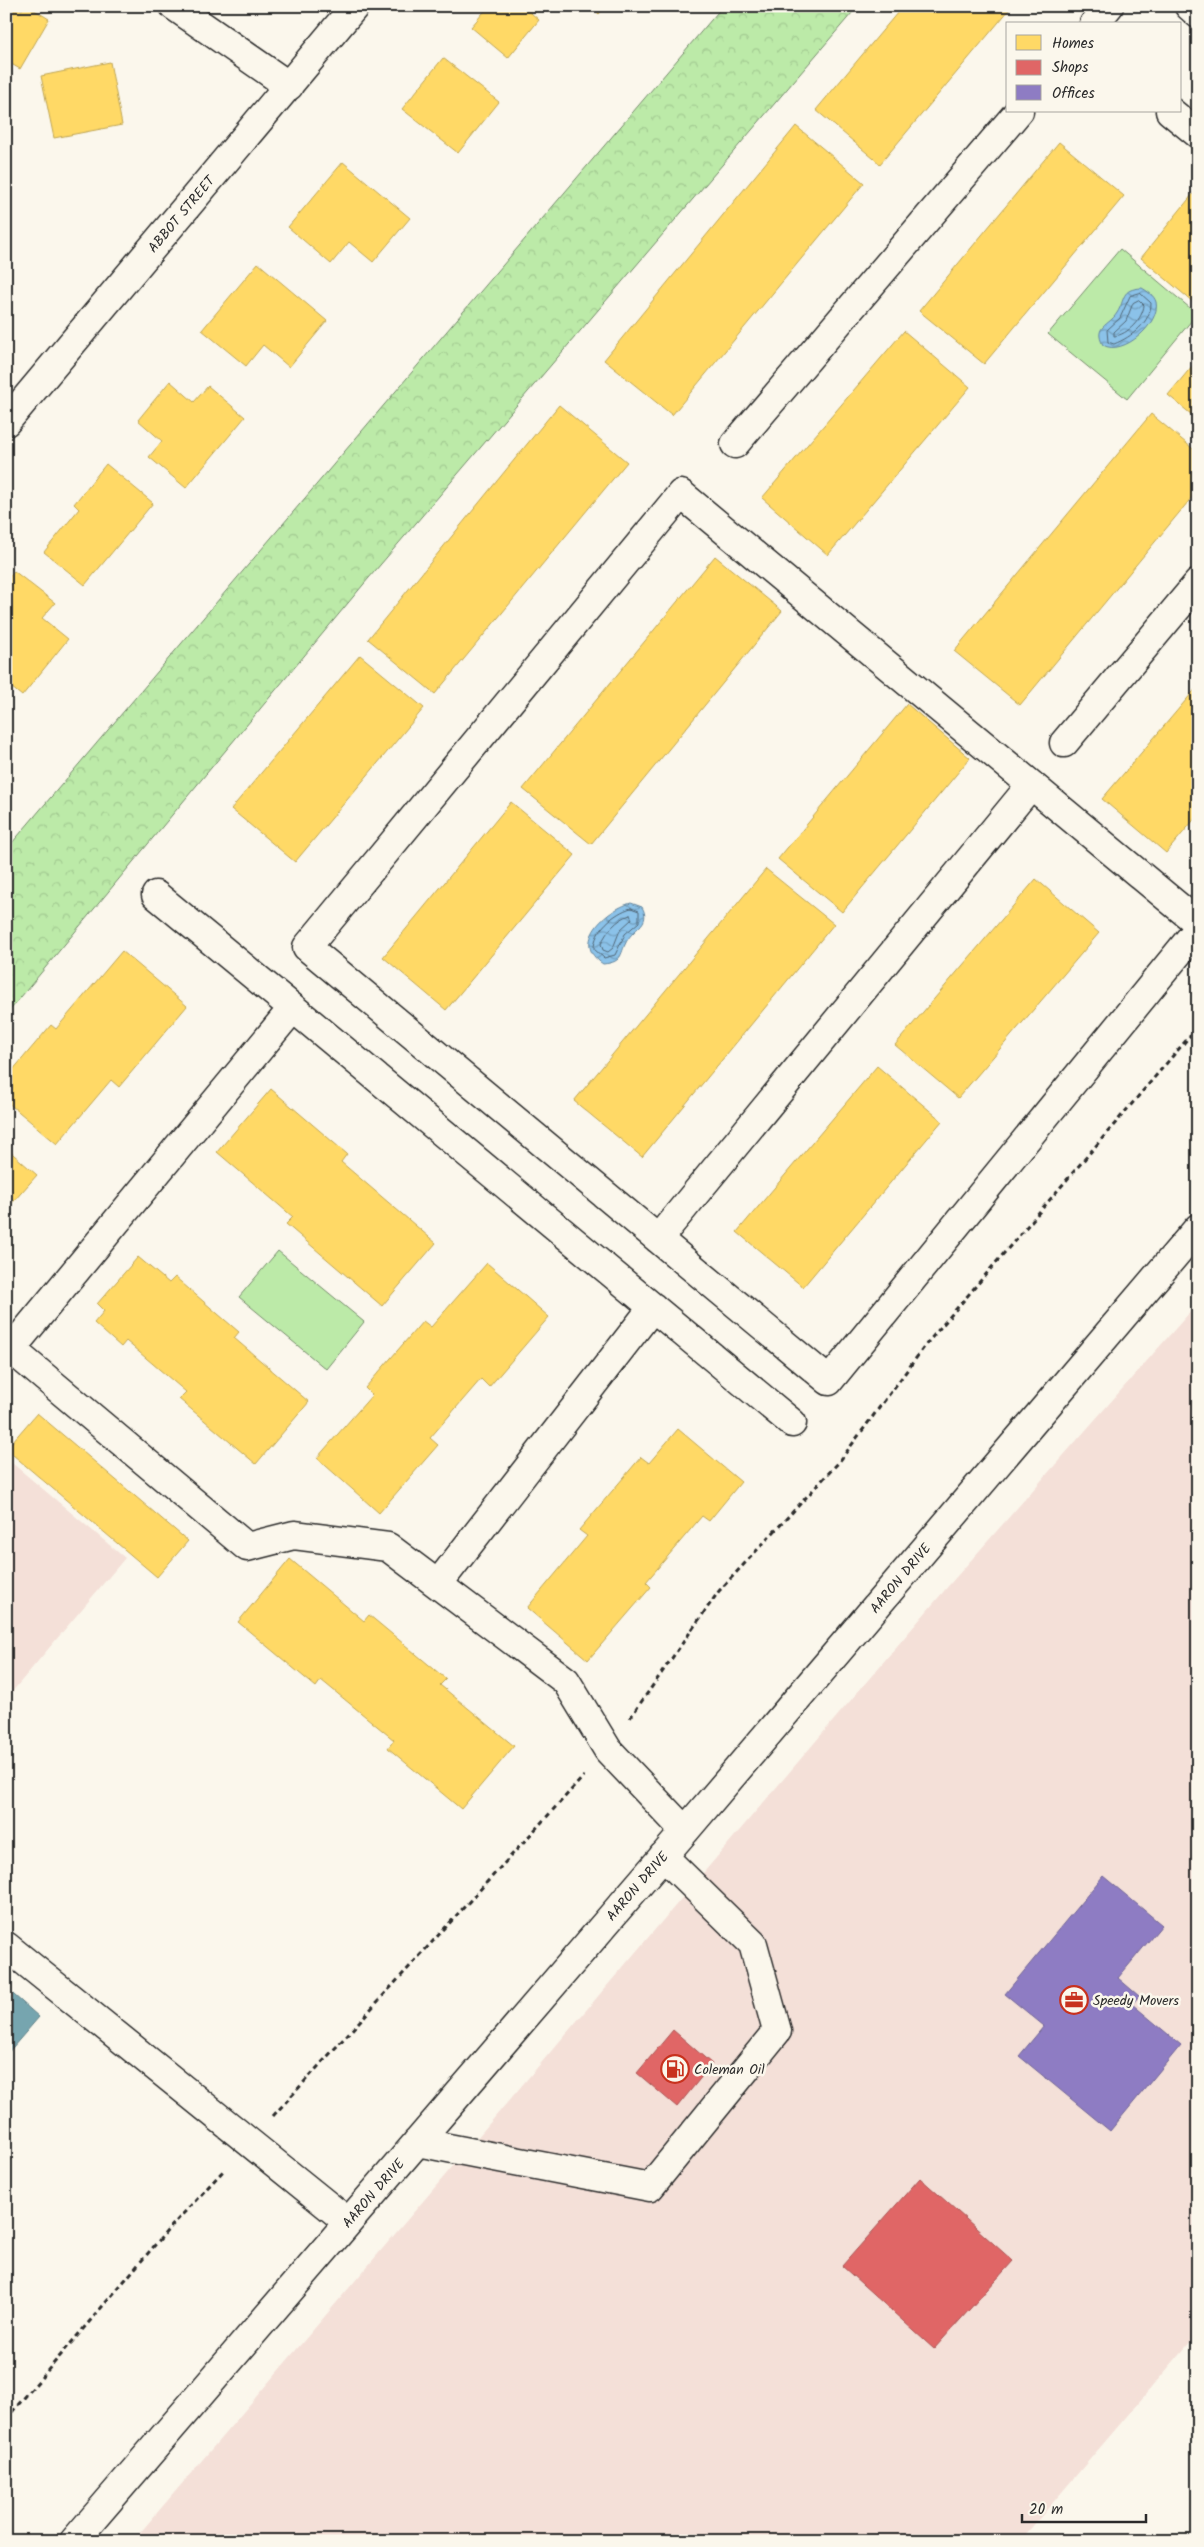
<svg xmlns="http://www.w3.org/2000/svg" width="1204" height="2547" viewBox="0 0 1204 2547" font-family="Kalam,sans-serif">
<defs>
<pattern id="park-crowns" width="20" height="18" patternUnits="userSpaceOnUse" patternTransform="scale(1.25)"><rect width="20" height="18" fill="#bceaa8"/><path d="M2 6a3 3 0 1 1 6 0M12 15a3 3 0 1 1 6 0" fill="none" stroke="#a2c991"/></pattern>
<pattern id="water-waves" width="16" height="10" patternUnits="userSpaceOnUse" patternTransform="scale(1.25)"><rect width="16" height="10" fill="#8bc2e9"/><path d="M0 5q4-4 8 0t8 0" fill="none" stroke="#729ebd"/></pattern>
</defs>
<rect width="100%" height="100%" fill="#fbf7ec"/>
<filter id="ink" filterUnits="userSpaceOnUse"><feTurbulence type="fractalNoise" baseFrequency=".02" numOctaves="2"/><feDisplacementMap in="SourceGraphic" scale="10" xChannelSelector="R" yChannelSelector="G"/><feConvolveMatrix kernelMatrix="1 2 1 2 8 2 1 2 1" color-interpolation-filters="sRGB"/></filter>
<g filter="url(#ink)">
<path fill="#f4e0d8" d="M1198,1303V2333L1020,2541H133L950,1584Z
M6,1458L125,1558L6,1699Z"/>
<path fill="#bceaa8" stroke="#748a6a" d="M1120,249L1197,314L1127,399L1048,334Z
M278,1251L364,1322L326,1369L239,1297Z"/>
<path fill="url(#park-crowns)" stroke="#748a6a" d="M723,6H858L363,585L6,1015V850Z"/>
<path fill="url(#water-waves)" stroke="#65869d" d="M1142,288C1147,291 1154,295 1156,302C1161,323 1123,357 1103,345C1093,326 1109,326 1117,313C1126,299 1120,289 1142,288Z
M631,903L642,907C651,923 636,927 628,939C619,953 625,962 603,964C570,943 606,910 631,903Z"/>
<path fill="#ffd966" stroke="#bfa554" d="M6,6H16L22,10L24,6H28L49,19L20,69L6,61Z
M489,6H523L539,20L508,58L471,27Z
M590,6H605L599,14Z
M903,6H1005L1009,10L880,164L816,110Z
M443,58L499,102L458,153L402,109Z
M110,62L122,125L54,138L41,76Z
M796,126L864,183L672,415L604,360Z
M1059,142L1124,196L984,364L919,311Z
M343,162L410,218L373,262L349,242L331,264L288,227Z
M1197,189L1198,297L1193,302L1141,258Z
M258,263L327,321L289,367L263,345L246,366L202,330Z
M904,331L970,387L828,555L762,498Z
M1198,359V420L1168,395Z
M170,381L194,402L208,386L245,417L186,488L149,457L162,441L138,420Z
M559,405L627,462L435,694L368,639Z
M1151,414L1198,453V490L1020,705L954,651Z
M106,464L153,503L85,585L44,552L79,509L74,504Z
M715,556L782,611L591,844L523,789Z
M14,571L55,603L42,618L68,639L22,696L6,683V580Z
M360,655L424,708L295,862L231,809Z
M1198,686V815L1166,853L1102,799Z
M907,704L970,758L842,912L778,859Z
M511,802L575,855L446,1010L383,957Z
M766,869L834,924L642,1157L574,1101Z
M1036,879L1099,933L958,1098L895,1045Z
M122,951L187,1006L119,1087L111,1080L57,1144L6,1101V1078L51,1025L56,1029Z
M877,1066L942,1121L803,1287L737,1232Z
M271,1089L347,1154L341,1162L436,1243L382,1306L286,1224L293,1217L217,1152Z
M6,1148L37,1175L6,1210Z
M138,1257L169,1283L175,1277L239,1332L234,1338L309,1402L256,1464L179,1399L186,1392L126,1341L121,1347L94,1323L104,1311L97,1304Z
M487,1263L549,1317L489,1387L481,1379L430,1438L438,1445L379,1513L317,1458L372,1395L365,1388L423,1321L431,1327Z
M37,1413L188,1541L157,1577L6,1449Z
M678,1429L741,1482L709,1521L702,1516L646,1582L651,1587L588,1660L527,1608L587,1536L579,1530L641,1457L649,1463Z
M290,1559L364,1621L369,1615L446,1679L440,1685L514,1746L461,1809L388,1748L394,1740L321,1680L316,1687L238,1622Z"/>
<path fill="#e06666" stroke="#aa5454" d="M673,2030L712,2064L677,2107L637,2073Z
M920,2178L1013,2261L934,2349L842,2266Z"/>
<path fill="#8e7cc3" stroke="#706495" d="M1103,1876L1162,1925L1118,1978L1139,1996L1132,2004L1181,2045L1110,2131L1019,2056L1044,2026L1005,1994Z"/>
<path fill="#76a5af" stroke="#608087" d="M6,1988L39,2017L6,2055Z"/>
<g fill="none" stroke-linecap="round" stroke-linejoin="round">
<path stroke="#516777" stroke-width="1" d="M1140,293L1151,303C1151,322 1132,337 1114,344L1108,342L1107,330L1120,318L1130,296Z
M1139,300L1144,305C1143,318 1128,335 1114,336V332L1126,321L1133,303Z
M631,908L639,911V922L625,934L615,955L604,958L594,949C594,930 614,913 631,908Z
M630,915L632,919L620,930L613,948L608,952L603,950L601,944C606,932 617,919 630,915Z"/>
<defs>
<path id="minor" d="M174,6L289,86
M1189,6L1198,14
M1094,24L1109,6
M1170,111L1198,134
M6,422L355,6
M735,444L1019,111
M1064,743L1198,583
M156,895L293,1008
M1198,923L681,494L307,947L829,1381L1198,929
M658,1239L1031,785
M438,1584L653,1307
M685,1831L608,1750L566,1681L388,1547L294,1535L247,1547L11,1349L293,1008L792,1423
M6,1946L348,2222
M417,2142L650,2187L777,2031L753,1944L663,1856
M74,2541L685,1831L1198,1228"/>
</defs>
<use href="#minor" stroke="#2b2b2b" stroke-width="31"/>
<path stroke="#2b2b2b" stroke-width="3" stroke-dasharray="5 4" stroke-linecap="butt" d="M630,1718L719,1591L839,1462L928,1342L1189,1037L1198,1031
M273,2116L584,1776
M6,2419L167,2231L225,2169"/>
<use href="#minor" stroke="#fbf7ec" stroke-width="28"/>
</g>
</g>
<defs>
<symbol id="office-ring" viewBox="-11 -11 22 22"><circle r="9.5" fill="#fbf7ec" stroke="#c8321e" stroke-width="1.5"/><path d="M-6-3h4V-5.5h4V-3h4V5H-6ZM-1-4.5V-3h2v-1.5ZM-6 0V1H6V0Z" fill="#c8321e"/></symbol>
<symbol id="fuel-ring" viewBox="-11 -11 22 22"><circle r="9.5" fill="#fbf7ec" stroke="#c8321e" stroke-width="1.5"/><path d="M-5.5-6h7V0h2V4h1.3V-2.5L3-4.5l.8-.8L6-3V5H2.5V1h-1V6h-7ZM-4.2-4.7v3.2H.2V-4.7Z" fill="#c8321e"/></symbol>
</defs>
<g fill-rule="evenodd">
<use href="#office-ring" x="1058" y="1984" width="32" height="32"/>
<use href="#fuel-ring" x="659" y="2053" width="32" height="32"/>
</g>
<g text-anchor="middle" stroke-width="5" stroke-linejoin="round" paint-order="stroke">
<g font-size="14" fill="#2b2b2b" stroke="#fbf7ec">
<text transform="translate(181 214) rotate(-50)" y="5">ABBOT STREET</text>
<text transform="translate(900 1578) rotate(-50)" y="5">AARON DRIVE</text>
<text transform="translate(637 1886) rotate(-49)" y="5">AARON DRIVE</text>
<text transform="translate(373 2193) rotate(-49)" y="5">AARON DRIVE</text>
</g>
<g font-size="14" fill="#2b2b2b" stroke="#fbf7ec" text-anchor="start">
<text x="1093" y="2005">Speedy Movers</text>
<text x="694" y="2074">Coleman Oil</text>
</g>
</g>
<rect width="1204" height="2547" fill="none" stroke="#fbf7ec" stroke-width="25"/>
<rect x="12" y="12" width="1179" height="2522" fill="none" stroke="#2b2b2b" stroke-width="2" filter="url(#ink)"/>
<rect x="1006" y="22" width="175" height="90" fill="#fbf7ec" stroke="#a8a59f"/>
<rect x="1016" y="35" width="25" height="15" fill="#ffd966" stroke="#a8a59f"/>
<text x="1052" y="48" font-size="15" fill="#2b2b2b">Homes</text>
<rect x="1016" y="60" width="25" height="15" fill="#e06666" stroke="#a8a59f"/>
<text x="1052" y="72" font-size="15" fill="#2b2b2b">Shops</text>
<rect x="1016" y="85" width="25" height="15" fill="#8e7cc3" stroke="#a8a59f"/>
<text x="1052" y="98" font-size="15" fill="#2b2b2b">Offices</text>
<path d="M1022 2514v8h124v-8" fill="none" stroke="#2b2b2b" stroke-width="2.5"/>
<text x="1029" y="2514" font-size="15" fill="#2b2b2b" stroke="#fbf7ec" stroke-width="4" paint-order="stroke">20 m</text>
</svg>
